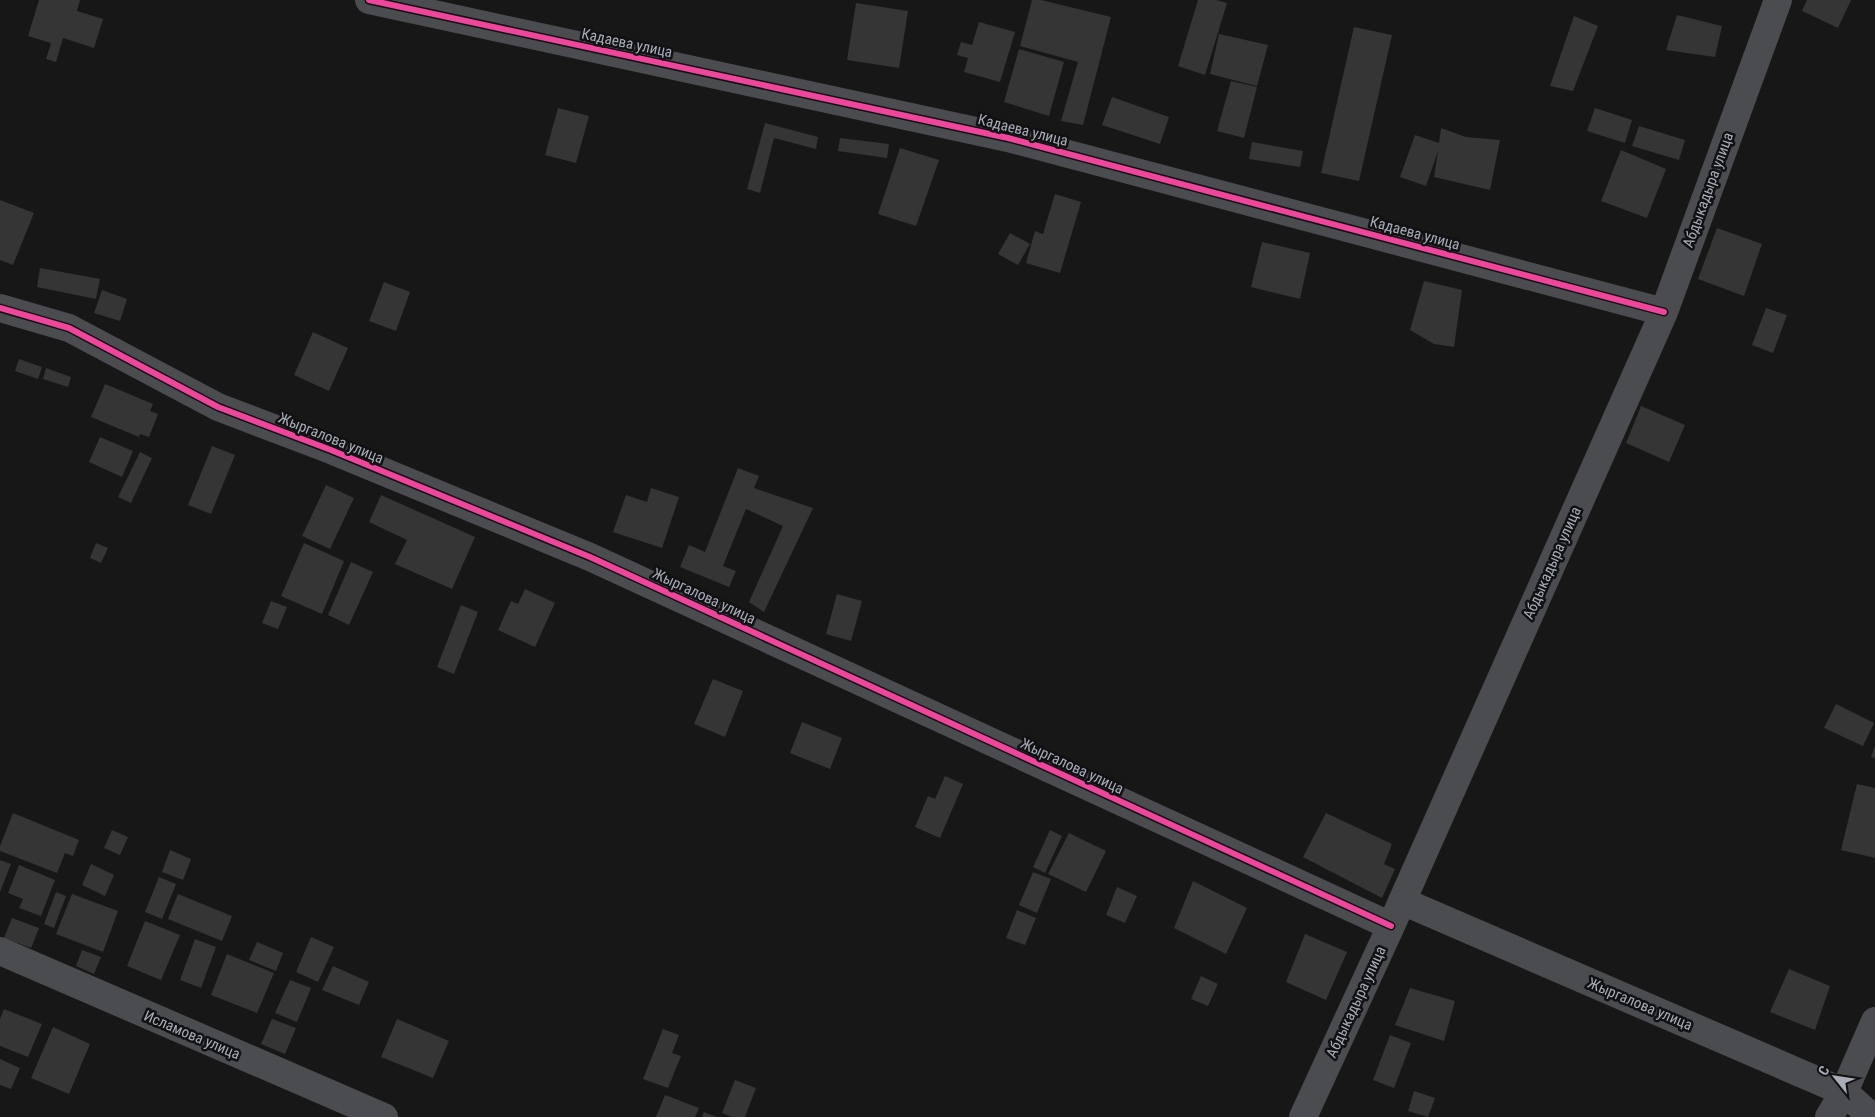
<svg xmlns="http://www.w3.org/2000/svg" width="1875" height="1117" viewBox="0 0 1875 1117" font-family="'Roboto Condensed',sans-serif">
<rect width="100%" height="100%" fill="#171717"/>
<path fill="#353536" d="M39,0H80L77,11L103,19L94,48L63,38L56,62L46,59L51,43L28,36Z
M1032,0H1041L1111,17L1083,125L1061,121L1078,62L1020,46Z
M1198,0H1216L1227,3L1205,75L1178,66Z
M1807,0H1851L1838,28L1802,11Z
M856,3L908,11L899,68L847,60Z
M1677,15L1722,26L1715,57L1666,50Z
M1574,16L1598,26L1573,91L1550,86Z
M979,22L1015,32L1000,82L964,72L968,58L957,55L961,42L972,45Z
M1354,27L1392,35L1359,181L1321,173Z
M1219,34L1268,45L1257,86L1210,74Z
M1019,49L1064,62L1049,116L1004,102Z
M1231,81L1257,87L1244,138L1217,131Z
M1112,97L1169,117L1160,144L1102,125Z
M558,108L589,116L576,163L545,155Z
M1595,108L1632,120L1625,143L1587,131Z
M765,123L818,137L816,149L774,138L760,193L747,189Z
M1639,126L1685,140L1679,160L1632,146Z
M1441,128L1466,137L1500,140L1490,190L1434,177L1438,151L1426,186L1400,177L1415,135L1439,143Z
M840,138L889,144L887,158L838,151Z
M1252,142L1303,151L1300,167L1249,159Z
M900,148L939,160L916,226L878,214Z
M1621,150L1666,169L1647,218L1601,201Z
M1055,194L1081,202L1060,273L1026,263L1035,231L1043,234Z
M0,200L34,213L13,265L0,260Z
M1717,228L1762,244L1744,296L1698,279Z
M1010,233L1030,244L1018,265L998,254Z
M1262,242L1310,253L1300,299L1251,287Z
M40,268L100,279L96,299L37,287Z
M1424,281L1462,290L1454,347L1434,344L1410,330Z
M384,282L410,292L396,331L369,321Z
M102,290L127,299L120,321L94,313Z
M1766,308L1787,315L1773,353L1752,345Z
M313,332L348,348L329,391L294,375Z
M19,359L42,367L38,379L15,371Z
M46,368L71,377L68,387L43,379Z
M105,384L153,404L150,411L158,414L149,437L140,434L139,437L91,417Z
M1641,406L1685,425L1669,462L1626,443Z
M100,437L133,451L122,477L89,462Z
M212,446L235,455L211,514L188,505Z
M140,452L152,458L131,503L118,497Z
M738,468L759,476L754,488L813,508L764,612L749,602L783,526L746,509L723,566L736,571L729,587L680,567L689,545L705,552Z
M326,485L354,498L330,549L302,536Z
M651,488L679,497L662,548L613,532L626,495L647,502Z
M381,495L475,537L452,589L395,564L407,540L369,522Z
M96,543L108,548L101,563L90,558Z
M304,543L344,561L322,614L281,596Z
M351,562L373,572L349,625L328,615Z
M525,589L555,603L535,647L498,630L511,601L518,604Z
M837,594L862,601L851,641L826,634Z
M271,601L287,607L278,629L262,623Z
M461,605L478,612L454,674L437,667Z
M713,679L743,691L725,737L694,724Z
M1836,704L1874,723L1863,746L1824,728Z
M802,722L842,738L830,769L790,753Z
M1875,746V758L1871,757Z
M945,776L963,784L940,838L915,827L928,796L935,799Z
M1857,784L1875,788V858L1841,850Z
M13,813L79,840L73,856L65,853L57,873L0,851V846Z
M1326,813L1392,844L1384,864L1395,869L1382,898L1303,857Z
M112,830L128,837L120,855L104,848Z
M1050,830L1062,836L1045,873L1033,867Z
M1069,833L1106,851L1086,892L1048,874Z
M170,850L191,859L183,880L162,872Z
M0,860L11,864L0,892Z
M91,864L114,875L105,896L82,885Z
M19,865L55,880L41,916L19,908L23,899L8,893Z
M1033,872L1051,879L1037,913L1019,905Z
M159,877L176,884L162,919L145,912Z
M1193,881L1247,908L1226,954L1174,928Z
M1117,887L1137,896L1125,923L1106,915Z
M56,892L66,896L54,928L44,924Z
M72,894L118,911L103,952L56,934Z
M178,894L232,916L222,941L168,919Z
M1017,910L1036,918L1025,945L1006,938Z
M12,918L39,928L31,948L4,938Z
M145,921L180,935L161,980L127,966Z
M1305,934L1347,952L1326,1000L1286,982Z
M311,937L334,947L318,982L296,972Z
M195,939L216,947L201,988L180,980Z
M257,942L283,953L276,971L249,960Z
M82,950L101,957L94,974L76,966Z
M227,954L274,973L257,1013L211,995Z
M333,966L369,982L359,1005L322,990Z
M1789,969L1830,986L1815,1030L1770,1012Z
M1201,976L1218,984L1208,1006L1191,999Z
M290,980L311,988L297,1022L275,1013Z
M1410,988L1455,1001L1444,1041L1395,1025Z
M4,1009L42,1024L28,1057L0,1046V1019Z
M272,1019L296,1028L285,1054L261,1044Z
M397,1019L449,1041L433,1078L381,1057Z
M53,1027L90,1044L69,1094L31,1078Z
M663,1029L679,1035L672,1053L681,1056L668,1088L643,1079Z
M1390,1035L1411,1043L1394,1088L1373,1080Z
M0,1059L20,1068L11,1089L0,1085Z
M735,1080L756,1088L745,1117H732L722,1113Z
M1414,1091L1435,1098L1428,1117L1408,1111Z
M665,1095L699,1108L695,1117H656Z
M704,1112L717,1117H702Z"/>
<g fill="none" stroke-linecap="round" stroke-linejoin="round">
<path stroke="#4b4c50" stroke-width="28" d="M369,0L1008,138L1664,312
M0,308L69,328L218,407L331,450L590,557L1391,926
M1402,901L1844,1092L1872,1117
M0,951L384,1117
M1303,1117L1391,926L1664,312L1778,0
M1829,1117L1844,1092L1875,1021"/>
<defs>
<path id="cycleway" d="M369,0L1008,138L1664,312
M0,308L69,328L218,407L331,450L590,557L1391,926"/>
</defs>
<use href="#cycleway" stroke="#111113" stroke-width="9"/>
<use href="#cycleway" stroke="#ed469a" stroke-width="6"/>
</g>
<g text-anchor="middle" stroke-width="5" stroke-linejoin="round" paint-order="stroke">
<g font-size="15" fill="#a8adb8" stroke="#111113">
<text transform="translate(627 43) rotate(12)" y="5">Кадаева улица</text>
<text transform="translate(1023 130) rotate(14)" y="5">Кадаева улица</text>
<text transform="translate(1708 190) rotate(-70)" y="5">Абдыкадыра улица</text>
<text transform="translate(1415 233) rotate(15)" y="5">Кадаева улица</text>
<text transform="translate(331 438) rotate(22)" y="5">Жыргалова улица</text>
<text transform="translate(1552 563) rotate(-66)" y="5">Абдыкадыра улица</text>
<text transform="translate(704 596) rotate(25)" y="5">Жыргалова улица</text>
<text transform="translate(1072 766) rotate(25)" y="5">Жыргалова улица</text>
<text transform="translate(1356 1002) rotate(-65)" y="5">Абдыкадыра улица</text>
<text transform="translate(1640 1004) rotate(23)" y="5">Жыргалова улица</text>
<text transform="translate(192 1035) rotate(23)" y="5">Исламова улица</text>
</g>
</g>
<g transform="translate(1835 1077) rotate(300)" stroke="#111113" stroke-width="4" paint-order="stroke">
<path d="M0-4L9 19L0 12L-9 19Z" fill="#a8adb8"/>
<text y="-8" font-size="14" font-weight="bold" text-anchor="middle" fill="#a8adb8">С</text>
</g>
</svg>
